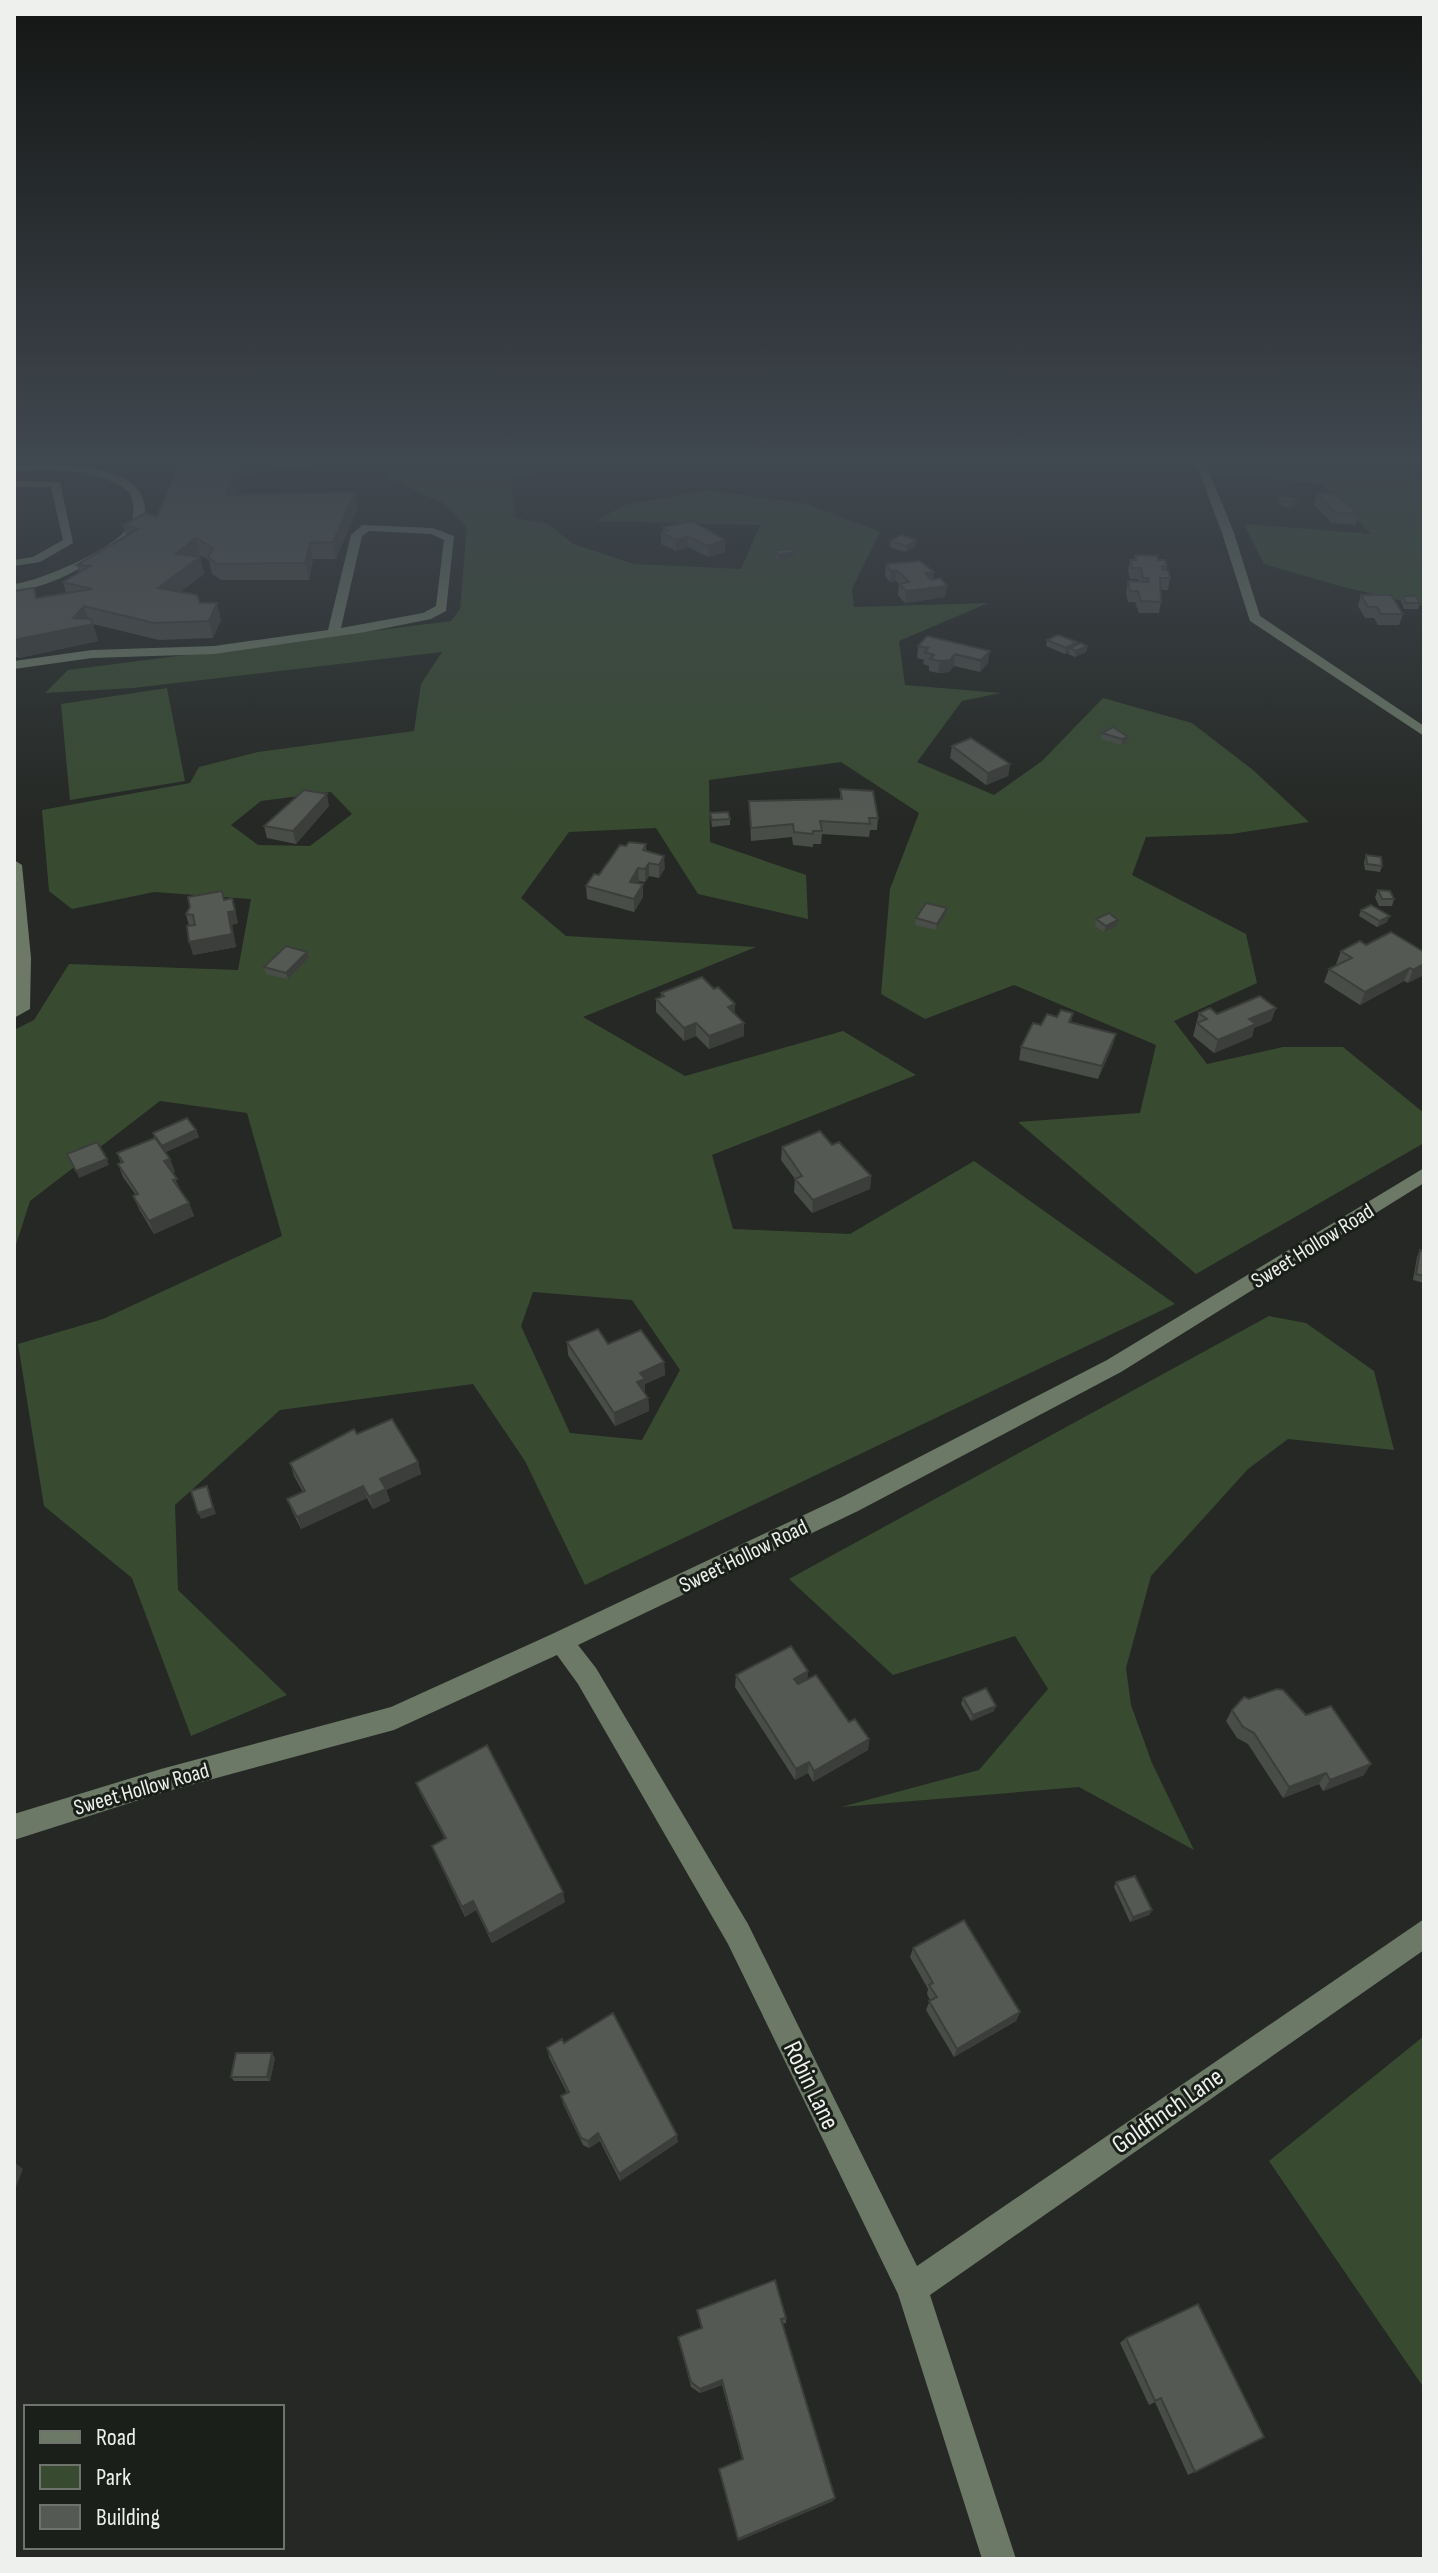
<svg xmlns="http://www.w3.org/2000/svg" width="1438" height="2573" viewBox="0 0 1438 2573" font-family="'Sofia Sans Condensed',sans-serif">
<rect width="100%" height="100%" fill="#252824"/>
<path fill="#384b31" fill-rule="evenodd" d="M392,461H518L539,470L511,480L516,518L548,524L573,544L634,564L741,569L760,525L595,521L625,505L706,490L807,504L880,532L852,589L854,607L988,603L899,641L905,685L1001,693L962,701L917,762L994,795L1042,761L1103,698L1192,723L1253,770L1309,822L1231,834L1146,837L1132,875L1246,934L1257,983L1174,1021L1207,1064L1283,1047H1343L1424,1113V1143L1196,1274L1018,1122L1140,1113L1156,1045L1014,985L925,1019L881,994L890,889L919,813L841,762L709,780L710,842L806,875L808,919L698,894L656,828L569,832L521,898L566,936L756,947L583,1017L685,1076L843,1031L916,1075L712,1155L733,1229L850,1234L974,1161L1175,1304L585,1585L525,1461L473,1384L280,1410L175,1505L178,1590L287,1695L191,1736L132,1578L44,1506L18,1344L103,1319L282,1236L247,1113L160,1101L30,1201L14,1251V1030L34,1020L69,964L238,970L251,899L154,892L72,909L49,891L42,810L190,783L199,767L258,752L414,731L421,684L442,652L133,688L45,693L68,670L451,621L460,609L467,527L443,503L385,477ZM331,792L352,814L310,846L258,845L231,825L261,801ZM533,1292L632,1300L680,1370L642,1440L570,1433L521,1326Z
M1218,461H1392L1424,482V606L1343,587L1264,564L1244,524L1371,534L1321,484L1219,473Z
M167,688L185,781L70,800L61,704Z
M1269,1316L1306,1323L1374,1371L1394,1450L1288,1439L1248,1469L1151,1576L1126,1668L1131,1705L1152,1763L1194,1850L1079,1787L841,1807L979,1770L1048,1689L1015,1636L893,1675L789,1579Z
M1424,2036V2388L1269,2161Z"/>
<g fill="none" stroke-linecap="round" stroke-linejoin="round">
<path fill="#6b7966" fill-rule="evenodd" d="M1195,461H1205L1234,533L1260,616L1424,726V736L1250,621L1222,533Z
M46,464C76,466 140,466 145,507C146,519 139,531 130,539C121,548 109,552 99,558C71,574 46,587 14,592V584C40,581 119,548 130,524C136,513 133,504 130,493C99,467 52,470 14,471V465Z
M14,481L60,482L73,543L40,562L14,566V560L33,557L63,540L51,487H14Z
M362,525L433,528L454,536L446,611L431,619L366,632L214,654L92,658L14,669V661L92,650L214,646L328,630L351,535ZM369,531L431,534L444,540L436,606L423,613L341,628L362,536Z
M14,860L22,865L31,958L30,1009L14,1018Z
M1424,1168V1183L1121,1372L858,1511L578,1645L596,1668L748,1924L917,2266L1424,1919V1950L930,2295L1016,2559H982L898,2294L728,1944L578,1684L557,1655L394,1730L161,1793L14,1840V1814L161,1769L391,1707L552,1634L842,1497L1107,1360Z"/>
</g>
<path fill="#494d48" d="M242,475L236,495L355,492L357,508L336,559H313L309,580H221L212,574L209,560L200,555L197,557H200L204,574L180,592L200,603L221,620L213,638L159,640L93,624L98,641L19,658L14,656V591L37,598L66,593L63,582L79,572L77,565L126,536L123,525L157,517Z
M1317,494L1359,514L1356,525L1332,523L1314,505Z
M1285,496L1296,506L1289,508L1278,504L1279,498Z
M663,527L725,540V552L708,557L688,547L676,551L661,544V532H663Z
M916,540L915,546L905,552L890,547L891,541Z
M774,551L794,557L779,561L774,557Z
M1135,555L1158,560L1167,566L1166,570L1170,578L1168,590H1160L1161,602L1159,613H1139L1135,602H1128L1126,593L1128,581L1139,582L1138,579H1130L1128,571L1130,560H1134Z
M886,564L934,572L933,579L947,586L945,597L905,603L898,595L899,584L896,581L890,582L885,576Z
M1361,595L1403,614L1399,625H1378L1374,618H1365L1358,606Z
M1403,596L1420,603L1418,609H1404L1401,601Z
M1047,640L1087,646L1086,652L1075,657L1068,654L1069,652L1065,654L1046,646Z
M918,646L988,663L980,672L954,666L949,672L938,673L929,671V666L923,664L924,660L917,658Z
M1102,733L1128,737L1126,743L1121,745L1101,739Z
M952,746L1010,764L1008,776L986,785L950,758Z
M840,789L878,818L877,830H870L869,837L822,834L821,844H813V847L793,845L792,837L751,841L749,801L840,799Z
M329,806L296,844L267,838L264,826Z
M710,813L730,819V825L712,827Z
M646,844V851L665,868L659,878L649,876L645,882L639,881L638,883L643,897L634,912L587,899L586,886L599,875L626,846Z
M1366,855L1382,866L1380,872L1365,870L1364,862Z
M1378,890L1394,899L1392,906H1379L1375,897Z
M232,898L238,923L232,925L236,947L193,955L189,926L186,914L225,900Z
M1361,910L1387,922L1377,927L1359,916Z
M946,914L936,930L915,925L916,918Z
M1096,919L1118,920L1117,926L1104,932L1095,926Z
M1366,945L1424,952L1408,983L1404,981L1360,1005L1324,982L1329,969L1338,965L1336,964L1341,951Z
M309,958L288,979L266,974L264,967Z
M714,989L735,1004V1014L744,1036L709,1049L696,1036L684,1041L656,1012V999L661,997V993Z
M1276,1008L1271,1021L1254,1028L1252,1037L1214,1053L1193,1036L1199,1013L1217,1014Z
M1073,1013L1071,1022L1116,1034L1112,1047L1098,1079L1019,1060L1021,1047L1041,1025L1057,1017Z
M196,1130L199,1137L166,1152L170,1159L175,1172L172,1173L181,1191L189,1203L194,1216L154,1234L139,1209L133,1196L136,1195L123,1177L118,1164L121,1163L117,1153L154,1138L153,1133Z
M832,1145L871,1176L870,1189L812,1213L794,1192L795,1179L781,1160L782,1147Z
M1420,1250L1424,1252V1283L1413,1280L1417,1257Z
M567,1342L608,1344L664,1362L665,1375L645,1384V1391L644,1392L648,1398L649,1411L615,1426L568,1355Z
M357,1434L418,1462L421,1474L386,1490L390,1501L373,1509L367,1498L301,1529L292,1511L287,1499L303,1492L294,1476L290,1463Z
M808,1671L807,1679L849,1722L869,1739L868,1750L813,1782L808,1773L795,1780L735,1687L736,1675Z
M963,1698L994,1711L971,1721L961,1704Z
M1232,1710L1306,1715L1364,1775L1323,1791L1319,1784L1283,1798L1248,1744L1237,1738L1226,1721Z
M416,1783L565,1902L492,1943L476,1910L465,1917L436,1856L432,1846L445,1839L420,1793Z
M1116,1882L1152,1910L1149,1915L1130,1922L1114,1887Z
M913,1948L1020,2012L1016,2021L954,2057L926,2010L930,2000L927,1994L928,1989L910,1957Z
M564,2043L678,2142L620,2181L600,2141L589,2148L583,2145L563,2104L561,2096L567,2093L549,2057L547,2048Z
M275,2058L270,2081H234L231,2077Z
M697,2310L786,2318V2323L782,2324L833,2501L738,2541L719,2469L742,2459L722,2385L700,2393L691,2387L679,2342L678,2337L701,2328Z
M1126,2338L1264,2437L1188,2475L1155,2402L1149,2405L1120,2343Z"/>
<path fill="#3c3e3b" d="M238,461H342L242,475L230,511L226,495Z
M355,492L357,508L336,559L333,542Z
M1297,500L1296,506L1289,508L1290,502Z
M688,536V547L676,551V540Z
M196,538L200,555L180,570L176,554Z
M725,540V552L708,557V546Z
M916,540L915,546L905,552L906,546Z
M310,543L313,559L309,580L305,563Z
M795,552L794,557L779,561V555Z
M200,557L204,574L163,605L158,588Z
M897,570L896,581L890,582L891,571Z
M934,572L933,583L925,573Z
M947,586L945,597L905,603L906,591Z
M217,603L221,620L213,638L209,621Z
M84,606L89,623L93,624L98,641L19,658L14,640L73,618Z
M1077,642L1076,648H1070L1069,652L1065,654L1066,648Z
M1087,646L1086,652L1075,657L1076,651Z
M990,651L988,663L980,672L981,660Z
M955,654L954,666L949,672L938,673L940,661Z
M1128,737L1126,743L1121,745L1122,739Z
M1010,764L1008,776L986,785L988,773Z
M327,794L329,806L296,844L293,831Z
M664,856L665,868L659,878V865Z
M649,863V876L645,882V869Z
M638,868L639,881L631,895L630,882Z
M643,884V897L634,912V899Z
M232,898L238,923L232,925L236,947L193,955L189,942L228,912Z
M947,908L946,914L936,930L937,924Z
M1390,916L1387,922L1377,927L1380,921Z
M1118,920L1117,926L1104,932L1106,926Z
M307,952L309,958L288,979L286,973Z
M1424,964V975L1408,983L1413,970Z
M1410,968L1404,981L1360,1005L1365,992Z
M735,1004V1017L728,1007Z
M1276,1008L1271,1021L1254,1028L1252,1037L1214,1053L1218,1040L1249,1019Z
M696,1023V1036L684,1041V1028Z
M744,1023V1036L709,1049V1036Z
M1116,1034L1112,1047L1098,1079L1102,1066Z
M196,1130L199,1137L165,1152L162,1146Z
M107,1159L109,1165L79,1178L76,1171Z
M170,1159L175,1172L169,1174L164,1161Z
M871,1176L870,1189L812,1213L813,1200Z
M189,1203L194,1216L154,1234L149,1221Z
M664,1362L665,1375L645,1384V1391L638,1395L637,1382L640,1373Z
M648,1398L649,1411L615,1426L614,1413Z
M418,1462L421,1474L386,1490L390,1501L373,1509L369,1497L380,1479Z
M207,1486L216,1514L201,1519L198,1513Z
M363,1486L367,1498L301,1529L297,1517Z
M808,1671L807,1682L793,1690L794,1679Z
M996,1706L994,1711L971,1721L973,1715Z
M869,1739L868,1750L813,1782L814,1771Z
M809,1762L808,1773L795,1780L796,1769Z
M1371,1764L1364,1775L1323,1791L1330,1780Z
M1326,1773L1319,1784L1283,1798L1289,1787Z
M563,1892L565,1902L492,1943L489,1934Z
M473,1901L476,1910L465,1917L462,1907Z
M1152,1910L1149,1915L1130,1922L1133,1917Z
M1020,2012L1016,2021L954,2057L957,2049Z
M272,2053L275,2058L270,2081L267,2077Z
M598,2133L600,2141L589,2148L588,2141Z
M677,2135L678,2142L620,2181L619,2174Z
M14,2162L23,2169L14,2192Z
M722,2380V2385L700,2393V2389Z
M835,2498L833,2501L738,2541V2539Z"/>
<path fill="#555954" stroke="#3c3e3b" stroke-width="2" d="M180,461H238L226,495L355,492L333,542L310,543L305,563L217,564L208,557L213,548L196,538L176,554L200,557L158,588L197,595L200,603H217L209,621L154,623L84,606L73,618L91,619L93,624L14,640V591L34,588L36,598L92,589L63,582L90,566L77,565L138,529L123,525L146,513L157,517Z
M1333,493L1359,514L1335,512L1317,494Z
M1285,496L1297,500L1290,502L1279,498Z
M692,521L725,540L708,546L688,536L676,540L661,532L668,530L663,527Z
M901,535L916,540L906,546L891,541Z
M791,548L795,552L779,555L774,551Z
M1135,555L1157,556L1158,560H1165L1167,566H1162L1163,570H1168L1170,578H1160L1161,602L1141,601L1138,591H1130L1128,581L1149,582L1148,578H1143L1141,568H1132L1130,560H1136Z
M920,561L934,572L925,573L931,580L940,578L947,586L906,591L899,584L909,582L897,570L891,571L886,564Z
M1361,595H1391L1403,614H1381L1377,607H1368Z
M1403,596H1416L1420,603H1406Z
M1058,635L1077,642L1066,648L1047,640Z
M927,636L990,651L981,660L955,654L950,660L940,661L930,659L934,655L925,652L928,648L918,646Z
M1081,643L1087,646L1076,651L1070,648Z
M1113,727L1128,737L1122,739L1102,733Z
M971,738L1010,764L988,773L952,746Z
M840,789L873,791L878,818H869L870,824L820,821L822,831H813V834L794,832L793,824L751,828L749,801L842,799Z
M304,790L327,794L293,831L264,826Z
M728,812L730,819L712,820L710,813Z
M629,842L646,844L643,850L664,856L659,865L649,863L645,869L638,868L630,882L643,884L634,899L586,886L594,874L599,875L620,845L626,846Z
M1366,855L1381,857L1382,866L1367,864Z
M1378,890L1390,891L1394,899H1382Z
M222,891L224,900L232,898L235,911L228,912L232,934L189,942L187,926L195,925L193,915L186,914L190,907L188,897Z
M926,903L947,908L937,924L916,918Z
M1371,905L1390,916L1380,921L1361,910Z
M1109,913L1118,920L1106,926L1096,919Z
M1391,932L1424,952V964L1413,970L1410,968L1365,992L1329,969L1352,958L1341,951L1360,941L1366,945Z
M286,946L307,952L286,973L264,967Z
M702,977L714,989L718,987L735,1004L728,1007L744,1023L709,1036L696,1023L684,1028L656,999L664,996L661,993Z
M1260,996L1276,1008L1249,1019L1256,1024L1218,1040L1197,1023L1207,1019L1199,1013L1210,1008L1217,1014Z
M1061,1010L1073,1013L1069,1022L1116,1034L1102,1066L1021,1047L1033,1023L1041,1025L1047,1014L1057,1017Z
M187,1118L196,1130L162,1146L153,1133Z
M820,1131L832,1145L839,1142L871,1176L813,1200L795,1179L802,1176L782,1147Z
M155,1138L170,1159L164,1161L177,1179L173,1180L189,1203L149,1221L133,1196L138,1194L118,1164L123,1162L117,1153Z
M97,1142L107,1159L76,1171L67,1154Z
M1420,1250L1424,1252V1276L1416,1274Z
M598,1329L608,1344L641,1330L664,1362L640,1373L645,1379L637,1382L648,1398L614,1413L567,1342Z
M392,1419L418,1462L380,1479L386,1489L369,1497L363,1486L297,1517L287,1499L305,1491L290,1463L354,1429L357,1434Z
M207,1486L213,1508L198,1513L191,1491Z
M791,1646L808,1671L794,1679L798,1684L816,1675L849,1722L855,1719L869,1739L814,1771L809,1762L796,1769L736,1675Z
M986,1688L996,1706L973,1715L963,1698Z
M1277,1689L1283,1690L1306,1715L1331,1706L1371,1764L1330,1780L1326,1773L1289,1787L1254,1733L1243,1727L1232,1710L1244,1697L1249,1699Z
M487,1745L563,1892L489,1934L473,1901L462,1907L432,1846L446,1838L416,1783Z
M1135,1876L1152,1910L1133,1917L1116,1882Z
M964,1920L1020,2012L957,2049L929,2001L937,1997L929,1985L933,1983L913,1948Z
M613,2013L677,2135L619,2174L598,2133L588,2141L581,2138L561,2096L569,2092L547,2048L562,2039L564,2043Z
M236,2053H272L267,2077H231Z
M775,2280L786,2318L781,2319L835,2498L738,2539L719,2469L743,2459L722,2380L700,2389L691,2382L678,2337L702,2328L697,2310Z
M1198,2304L1264,2437L1195,2472L1161,2398L1155,2401L1126,2338Z"/>
<linearGradient id="sky" x2="0" y2="1"><stop stop-color="#141614"/><stop offset="0.56" stop-color="#404850"/><stop offset="1" stop-color="#404850" stop-opacity="0"/></linearGradient>
<rect width="1438" height="821" fill="url(#sky)"/>
<g text-anchor="middle" stroke-width="6" stroke-linejoin="round" paint-order="stroke">
<g font-size="22" fill="#edf0ec" stroke="#1b1f1a">
<text transform="translate(1312 1245) rotate(-32)" y="8">Sweet Hollow Road</text>
<text transform="translate(743 1555) rotate(-26)" y="8">Sweet Hollow Road</text>
<text transform="translate(141 1788) rotate(-16)" y="8">Sweet Hollow Road</text>
</g>
<g font-size="26" fill="#edf0ec" stroke="#1b1f1a">
<text transform="translate(812 2085) rotate(64)" y="9">Robin Lane</text>
<text transform="translate(1167 2110) rotate(-35)" y="9">Goldfinch Lane</text>
</g>
</g>
<rect width="1438" height="2573" fill="none" stroke="#edf0ec" stroke-width="32"/>
<rect x="24" y="2405" width="260" height="144" fill="#1b1f1a" stroke="#6f736e" stroke-width="2"/>
<rect x="40" y="2431" width="40" height="12" fill="#6b7966" stroke="#6f736e" stroke-width="2"/>
<text x="96" y="2445" font-size="24" fill="#edf0ec">Road</text>
<rect x="40" y="2465" width="40" height="24" fill="#384b31" stroke="#6f736e" stroke-width="2"/>
<text x="96" y="2485" font-size="24" fill="#edf0ec">Park</text>
<rect x="40" y="2505" width="40" height="24" fill="#555954" stroke="#6f736e" stroke-width="2"/>
<text x="96" y="2525" font-size="24" fill="#edf0ec">Building</text>
</svg>
